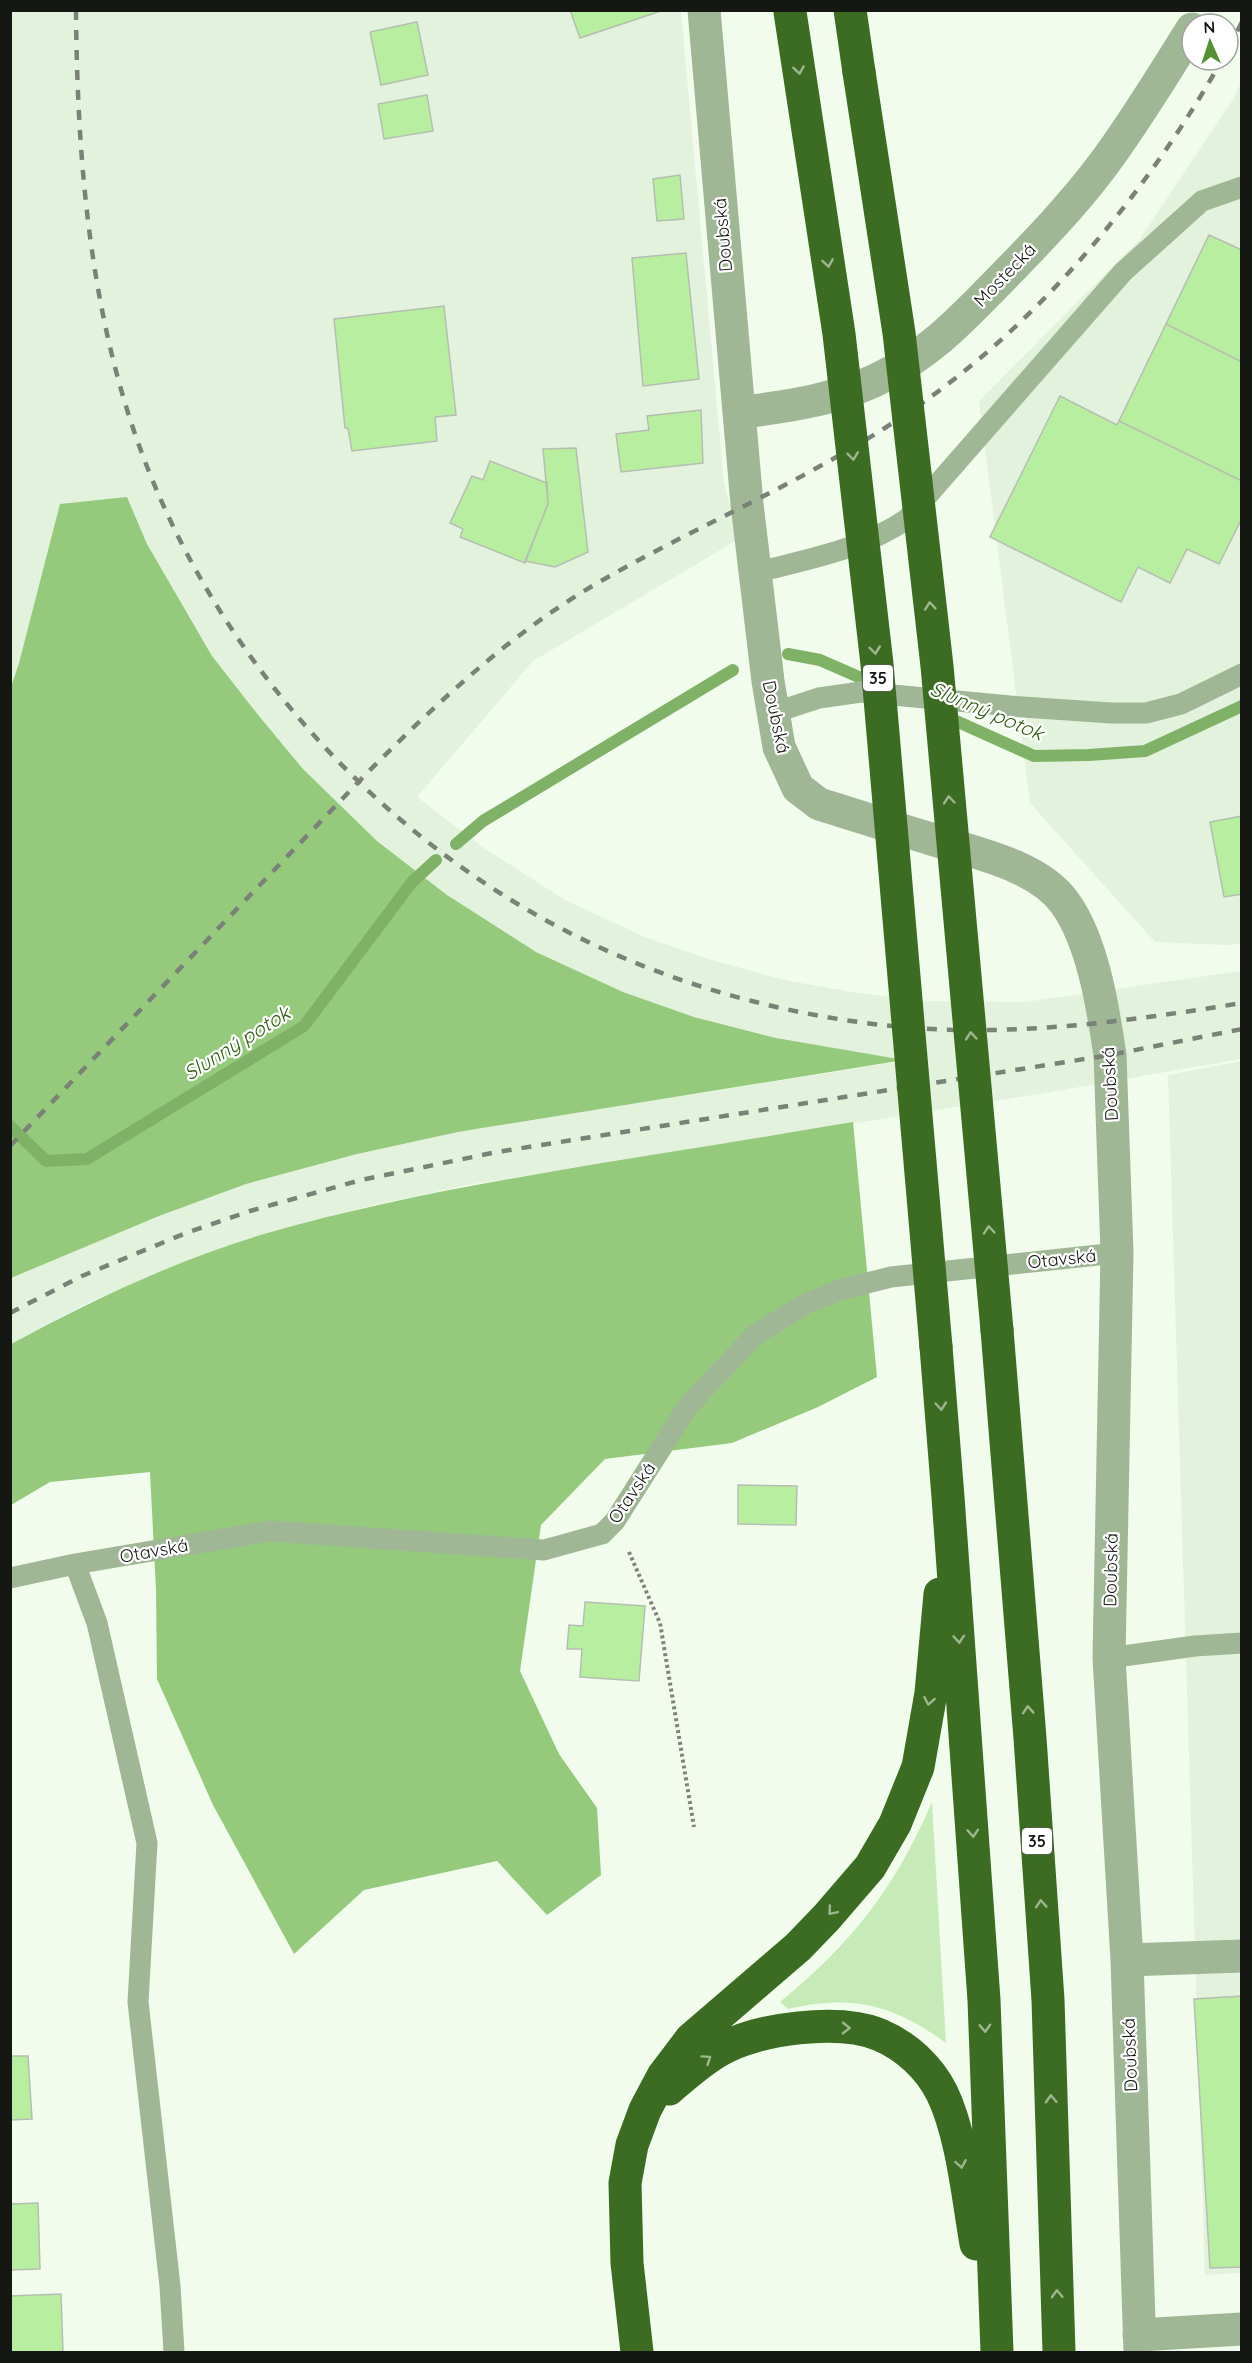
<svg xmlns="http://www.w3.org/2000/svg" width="1252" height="2363" viewBox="0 0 1252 2363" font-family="Quicksand,sans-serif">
<rect width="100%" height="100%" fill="#f1fced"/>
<path fill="#e3f2dd" d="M11,11H681L724,483L739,539L533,661L417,797L481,846L565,900L645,937L712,960L789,981L859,993L926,1001L1025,1002L1241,971V1059L1045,1093L467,1185L369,1206L262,1235L178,1266L85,1304L11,1344V1278L159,1216L246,1184L357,1154L458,1132L902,1061L776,1038L694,1017L623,992L536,952L447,895L377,841L303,769L259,716L212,656L147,544L127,497L19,663L11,687Z
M1241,82V943L1227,945L1155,942L1030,803L979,401L1140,239L1234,98Z
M1241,1061L1242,2273L1205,2275L1168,1075Z"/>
<path fill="#c7ebb8" d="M932,1802L946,2043C894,2005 852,1994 788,2009L780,2002C852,1943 895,1888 932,1802Z"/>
<path fill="#95ca7d" d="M127,497L147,544L212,656L259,716L303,769L377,841L447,895L536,952L623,992L694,1017L776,1038L904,1060L458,1132L357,1154L246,1184L159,1216L11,1278V687L19,663L60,504Z
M853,1122L877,1377L818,1407L732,1443L605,1459L541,1525L520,1671L559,1754L597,1808L601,1875L547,1915L497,1861L364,1890L294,1954L213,1805L157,1679L156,1589L150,1472L50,1482L11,1505V1344C91,1301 176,1260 264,1234C375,1202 488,1182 602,1163C685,1150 769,1136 853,1122Z"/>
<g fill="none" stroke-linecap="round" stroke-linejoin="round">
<path stroke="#7fb267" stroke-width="12" d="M788,654L820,660L877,685
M945,716L1034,756L1089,755L1145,751L1242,706
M456,844L483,821L733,670
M10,1126L46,1161L87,1159L304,1026L412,882L436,860"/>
</g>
<path fill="#b8ee9f" stroke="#b5bfb1" stroke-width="1.5" d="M570,10H664L580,38Z
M417,22L428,75L381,85L370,32Z
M427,95L433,131L384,139L378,104Z
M680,175L684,219L657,221L653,179Z
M1209,235L1242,250V362L1166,324Z
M686,253L699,379L643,386L632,258Z
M444,306L456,415L435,417L437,441L352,451L348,428H345L334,319Z
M1166,324L1242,362V481L1119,421Z
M1060,396L1117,425L1119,421L1242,481V518L1219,564L1187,549L1170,583L1138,567L1121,602L990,537Z
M701,410L703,463L621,472L616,434L649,430L647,416Z
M576,448L588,552L555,567L525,561L548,504L543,449Z
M490,461L547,483L548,504L525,563L460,537L463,529L450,523L472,476L483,480Z
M1242,816V894L1224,897L1210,822Z
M738,1485L797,1486L796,1525L738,1524Z
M585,1602L645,1606L639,1681L580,1677L582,1649H567L569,1625L583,1626Z
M1242,1996V2267L1210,2268L1194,1999Z
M10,2056H28L32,2119L10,2120Z
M38,2203L40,2269L10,2270V2204Z
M61,2294L63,2352H10V2296Z"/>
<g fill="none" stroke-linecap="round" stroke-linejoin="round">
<path stroke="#7e847b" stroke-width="4" stroke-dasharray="3 3" stroke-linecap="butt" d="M629,1552L660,1623L694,1827"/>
<path stroke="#a0b796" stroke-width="21" d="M755,573C807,559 862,550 907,519L1123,272L1202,201L1242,187
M773,713L819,698L861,692L1010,706L1111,713H1146L1181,704L1242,674
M75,1564L97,1623L147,1843L138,2002L170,2286L174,2352
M10,1578L75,1564L270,1531L544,1550L602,1534L615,1521L688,1406L755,1335L807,1303L843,1289L891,1277L1117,1253
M1109,1658L1195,1646L1242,1643"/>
<path stroke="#a0b796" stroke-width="33" d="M704,10L747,504L768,681L779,747L798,788L819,804C855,815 891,827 928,838C971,852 1037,864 1065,903C1093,942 1103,1008 1110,1055L1117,1253L1109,1658L1127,1960L1140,2352
M739,413C786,406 832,401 876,380C930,354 961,320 1002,278C1037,242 1072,206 1102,166C1135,122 1163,75 1192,29
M1127,1960L1242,1956
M1139,2335L1242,2329"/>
<path stroke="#3c6c22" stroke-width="33" d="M850,10L859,72
M997,1330L1030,1738L1048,2000L1059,2352
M936,1347L948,1497L984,2000L997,2352
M669,2089C685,2075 702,2060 720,2050C758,2028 839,2018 880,2035C906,2046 929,2067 942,2093C962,2134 968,2198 976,2244
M637,2352L627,2263L625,2183L632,2145L645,2110L663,2076L691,2039L798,1947L826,1918L870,1867L895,1824L918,1767L931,1693L940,1594"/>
<path stroke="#7a8177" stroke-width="4.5" stroke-dasharray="10 10" stroke-linecap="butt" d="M76,10C77,142 87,277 125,403C189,616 341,803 533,913C639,974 760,1011 882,1025C1002,1039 1123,1022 1242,1003
M1228,49L1242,22
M10,1146L368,772C437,703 509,635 594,585C699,524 812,479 912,410C1041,322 1145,195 1222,60
M10,1313L82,1276L186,1233L250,1211L361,1180L497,1152L1110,1055L1242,1029"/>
<path stroke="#3c6c22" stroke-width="33" d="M790,12L839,334L877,664L936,1347
M859,72L899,333L937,666L997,1330"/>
</g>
<defs><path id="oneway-chevron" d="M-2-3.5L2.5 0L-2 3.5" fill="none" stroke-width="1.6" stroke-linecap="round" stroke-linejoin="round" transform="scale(1.5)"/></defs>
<g stroke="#9eb690">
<use href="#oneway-chevron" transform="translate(799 70) rotate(81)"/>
<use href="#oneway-chevron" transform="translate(828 263) rotate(81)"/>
<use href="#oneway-chevron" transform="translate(853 456) rotate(83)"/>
<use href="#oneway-chevron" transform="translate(930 606) rotate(-96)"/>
<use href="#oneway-chevron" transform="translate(875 650) rotate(83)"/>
<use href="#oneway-chevron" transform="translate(949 800) rotate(-95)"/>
<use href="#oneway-chevron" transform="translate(971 1036) rotate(-95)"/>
<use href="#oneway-chevron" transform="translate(989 1230) rotate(-95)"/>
<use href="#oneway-chevron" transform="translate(941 1406) rotate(85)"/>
<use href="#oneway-chevron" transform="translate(959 1639) rotate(86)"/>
<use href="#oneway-chevron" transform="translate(929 1701) rotate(100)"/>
<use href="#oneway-chevron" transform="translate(1028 1710) rotate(-94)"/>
<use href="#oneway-chevron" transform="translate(973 1833) rotate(86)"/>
<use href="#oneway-chevron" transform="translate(1041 1904) rotate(-94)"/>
<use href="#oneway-chevron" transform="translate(832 1911) rotate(130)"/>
<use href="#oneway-chevron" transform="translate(846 2028) rotate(1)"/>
<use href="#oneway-chevron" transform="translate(985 2028) rotate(88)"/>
<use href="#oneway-chevron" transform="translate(707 2059) rotate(-35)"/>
<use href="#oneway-chevron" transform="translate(1051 2099) rotate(-92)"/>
<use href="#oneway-chevron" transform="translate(961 2164) rotate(80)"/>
<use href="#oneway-chevron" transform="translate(1057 2294) rotate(-92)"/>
</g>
<g text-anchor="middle" stroke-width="4.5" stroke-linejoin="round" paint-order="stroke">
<g fill="#fff" stroke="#5a5d59" stroke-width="1.5">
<rect x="863" y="665" width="30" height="26" rx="4.5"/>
<rect x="1022" y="1828" width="30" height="26" rx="4.5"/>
</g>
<g font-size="16" font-weight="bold" fill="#141712">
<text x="878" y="684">35</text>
<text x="1037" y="1847">35</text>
</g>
<g font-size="18" fill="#141712" stroke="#fff">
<text transform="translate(723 235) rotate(-95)" y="6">Doubská</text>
<text transform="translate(1005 275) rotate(-46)" y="6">Mostecká</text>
<text transform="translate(776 717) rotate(78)" y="6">Doubská</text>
<text transform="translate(1110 1084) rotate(-93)" y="6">Doubská</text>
<text transform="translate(1062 1259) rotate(-6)" y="6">Otavská</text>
<text transform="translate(632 1493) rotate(-56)" y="6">Otavská</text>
<text transform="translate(154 1551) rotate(-10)" y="6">Otavská</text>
<text transform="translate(1111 1570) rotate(-89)" y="6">Doubská</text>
<text transform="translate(1130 2055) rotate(-92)" y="6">Doubská</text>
</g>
<g font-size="20" font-style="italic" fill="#2d5d0e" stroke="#fff">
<text transform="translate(987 711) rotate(23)" y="7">Slunný potok</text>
<text transform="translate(237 1043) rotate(-32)" y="7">Slunný potok</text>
</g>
</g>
<rect width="1252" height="2363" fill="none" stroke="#141712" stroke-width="24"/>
<g transform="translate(1210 42) rotate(357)"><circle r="28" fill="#ffffff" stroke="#a1a2a0" stroke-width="1.5"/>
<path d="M0-4.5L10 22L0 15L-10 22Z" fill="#539131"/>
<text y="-9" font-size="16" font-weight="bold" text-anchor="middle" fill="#141712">N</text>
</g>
</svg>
